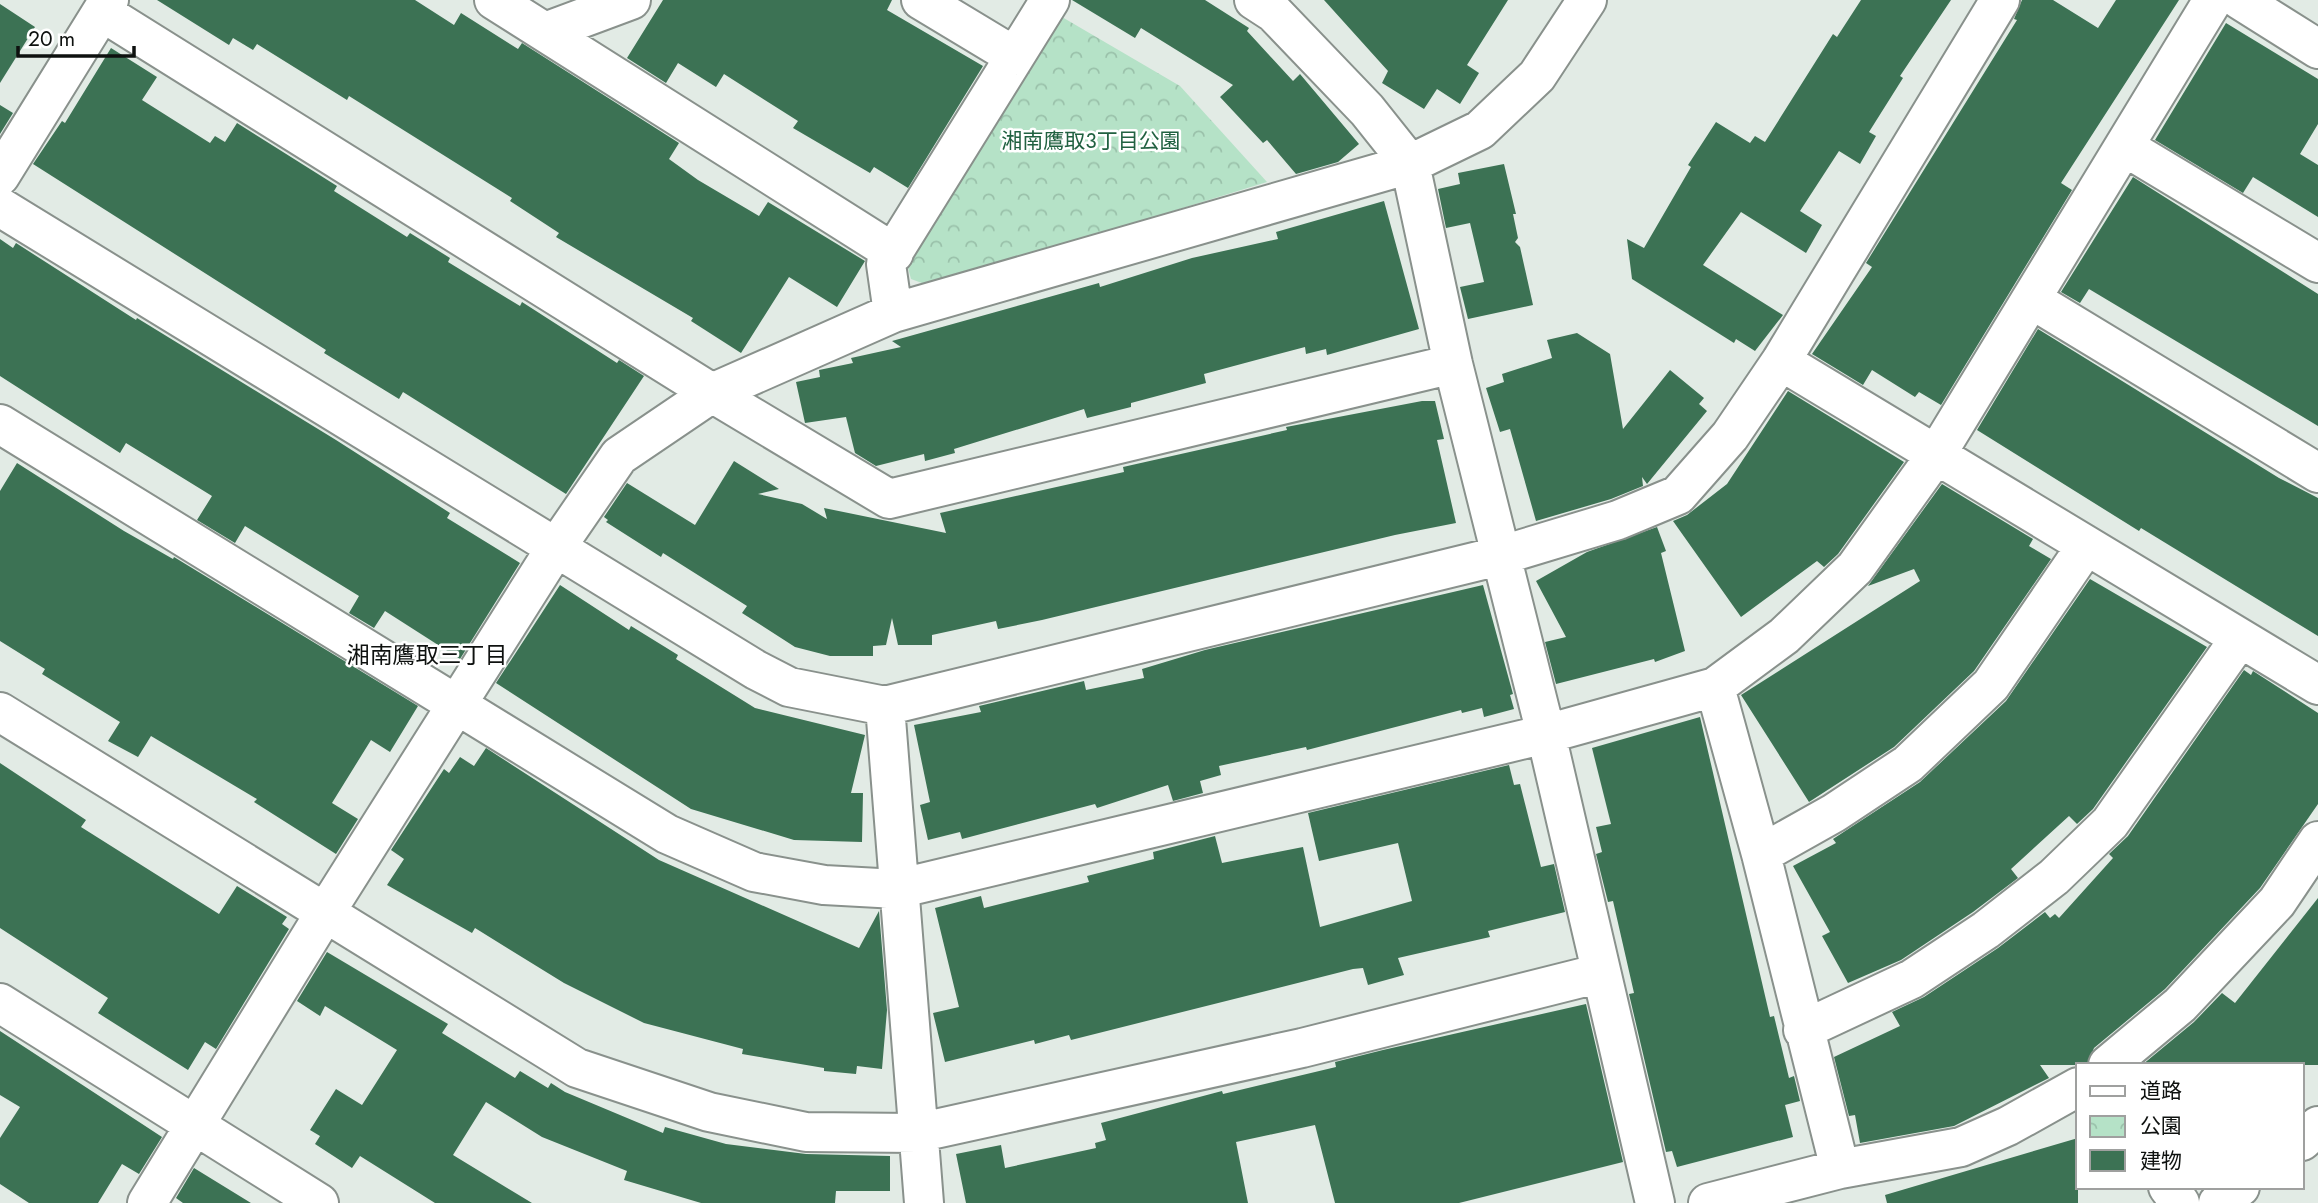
<svg xmlns="http://www.w3.org/2000/svg" width="2318" height="1203" viewBox="0 0 2318 1203" font-family="Jost,'Noto Sans JP',sans-serif">
<defs>
<pattern id="park-crowns" width="20" height="18" patternUnits="userSpaceOnUse" patternTransform="scale(1.75)"><rect width="20" height="18" fill="#b5e2c7"/><path d="M2 6a3 3 0 1 1 6 0M12 15a3 3 0 1 1 6 0" fill="none" stroke="#9ac1aa"/></pattern>
</defs>
<rect width="100%" height="100%" fill="#e2ebe5"/>
<path fill="url(#park-crowns)" d="M1062,17L1180,86L1267,182L930,286L911,279L906,260Z"/>
<path fill="#3c7254" d="M157,0H415L454,25L461,13L518,49L522,43L679,143L669,159L698,180L759,216L768,202L865,261L837,307L789,277L741,353L691,321L693,318L556,237L559,233L510,201L512,198L349,96L347,100L257,44L253,50L233,38L229,45Z
M663,0H892L887,10L983,66L908,188L874,167L870,173L793,128L798,121L724,74L716,87L678,63L666,83L627,58Z
M1072,0H1205L1249,28L1247,31L1293,81L1300,74L1359,144L1338,162L1296,174L1267,140L1263,143L1220,97L1233,85L1141,28L1135,38Z
M1324,0H1508L1467,65L1479,73L1460,104L1437,89L1424,109L1382,83L1388,71Z
M1861,0H1951L1900,76L1903,78L1869,132L1876,136L1860,164L1839,151L1800,211L1822,225L1806,253L1741,212L1703,265L1783,315L1755,351L1736,339L1734,343L1632,279L1627,239L1644,248L1691,167L1688,165L1716,122L1750,143L1755,136L1765,142L1833,34L1837,37Z
M2022,0H2053L2098,28L2116,0H2179L2061,183L2072,190L1941,405L1919,392L1915,397L1872,370L1863,385L1812,354L1872,267L1866,263L2017,20L2014,19Z
M0,4L35,27L0,83Z
M2226,23L2318,79V124L2300,154L2318,165V217L2253,177L2243,193L2155,140Z
M111,48L157,77L142,100L210,143L215,136L225,142L237,123L337,186L334,191L407,237L410,233L450,258L448,262L520,306L522,302L617,363L619,360L644,376L566,494L403,392L399,399L324,353L326,350L33,164L62,121L65,123Z
M0,105L13,113L0,134Z
M1504,164L1516,214H1513L1518,238L1515,242L1520,247L1533,305L1468,319L1460,287L1484,282L1470,223L1446,228L1438,189L1460,184L1458,173Z
M2133,177L2318,294V426L2089,289L2080,303L2061,292Z
M1384,201L1419,329L1327,355L1326,349L1306,354L1305,347L1204,374L1206,383L1131,403V407L1087,418L1084,409L954,449L955,453L925,461L924,454L876,466L855,453L846,417L805,423L796,382L820,377L819,370L853,363L851,358L901,347L892,341L1099,283L1100,287L1192,258L1278,239L1276,232Z
M0,239L13,248L16,243L136,320L137,318L336,440L450,513L447,518L520,563L460,659L385,611L374,628L349,613L359,596L245,526L235,543L197,520L212,496L126,443L120,453L0,376Z
M2038,329L2279,478L2318,498V636L2141,528L2139,531L1977,430Z
M1577,333L1610,354L1623,429L1670,370L1704,398L1699,404L1707,411L1647,484L1642,477L1643,486L1611,499L1536,521L1510,429L1500,432L1486,388L1504,382L1502,374L1552,358L1547,340Z
M1788,391L1904,462L1838,554L1824,567L1817,561L1741,617L1673,521L1687,515L1727,484Z
M1422,401H1435L1444,439L1437,440L1456,523L1395,535L1042,620L998,629L996,621L932,635V645H898L892,618L886,645L873,646V656H830L795,647L742,613L747,606L663,553L661,557L606,522L608,520L604,517L627,483L695,525L734,461L779,489L758,494L802,504L827,519L824,508L946,533L940,513L1124,472L1123,467L1287,430L1286,427Z
M17,463L124,531L173,559L174,557L418,706L390,752L371,740L332,803L358,819L336,854L254,802L257,799L151,736L138,757L108,741L120,722L42,674L45,669L0,641V491Z
M1942,484L2033,539L2029,546L2051,559L1974,671L1894,747L1809,802L1741,695L1920,581L1914,569L1868,586Z
M1657,527L1666,551L1661,553L1685,651L1655,662L1654,659L1556,684L1545,642L1566,637L1536,581L1587,552Z
M2090,579L2207,647L2093,809L2077,824L2069,816L2011,869L2018,878L1973,912L1901,960L1848,983L1822,936L1830,932L1793,866L1836,843L1833,839L1920,782L2006,701Z
M560,585L629,630L631,626L678,655L676,659L755,708L865,735L851,793H863L862,842L794,840L691,809L496,683Z
M1483,585L1513,694L1510,695L1514,709L1484,717L1482,708L1462,713L1461,710L1307,750L1306,747L1219,766L1221,775L1200,781L1203,793L1173,801L1168,785L1097,808L1095,804L962,839L960,832L928,840L920,805L930,802L914,725L981,712L979,706L1084,681L1086,690L1144,678L1142,669L1205,650Z
M2244,670L2251,675L2253,671L2318,713V804L2260,888L2165,989L2094,1048L2087,1065H2040L2049,1078L1954,1126L1860,1143L1855,1115L1849,1116L1834,1057L1900,1026L1892,1012L1924,997L1998,948L2045,912L2050,918L2055,914L2059,918L2113,858L2109,854L2128,836Z
M1700,717L1770,1017L1774,1016L1789,1078L1794,1076L1800,1101L1785,1105L1793,1137L1677,1167L1672,1151L1666,1152L1629,994L1634,993L1613,901L1608,902L1596,854L1602,852L1596,827L1611,824L1592,748Z
M486,748L659,860L859,948L879,911L887,1010L882,1069L857,1066L856,1074L824,1071V1068L742,1054L743,1049L644,1023L564,983L475,928L472,933L387,885L404,859L391,850L444,769L449,773L460,757L474,766Z
M0,763L86,820L81,827L219,914L237,886L287,917L282,924L289,929L216,1049L205,1042L188,1070L98,1013L108,998L0,928Z
M1509,765L1514,785L1520,784L1541,867L1554,864L1565,912L1488,931L1490,937L1398,958L1404,975L1368,985L1363,968L1353,969L1071,1040L1069,1035L1035,1044L1034,1040L945,1062L933,1013L959,1007L935,908L981,896L984,908L1089,882L1087,876L1154,859L1153,852L1215,836L1222,863L1303,847L1320,927L1412,901L1398,843L1319,861L1308,813Z
M2318,898V1065H2142L2194,1022L2222,993L2235,1003Z
M327,952L448,1024L442,1033L515,1078L520,1071L548,1088L551,1083L565,1092L663,1133L665,1127L726,1144L806,1154L890,1156V1191H836L835,1203H701L624,1180L627,1171L542,1137L486,1102L453,1155L532,1203H435L360,1156L352,1168L315,1144L320,1136L310,1130L336,1089L362,1105L397,1050L325,1006L320,1016L297,1001Z
M1586,1004L1623,1162L1459,1203H1335L1315,1125L1236,1142L1248,1203H966L956,1154L1001,1145L1005,1168L1096,1148L1095,1143L1106,1140L1101,1123L1222,1091L1223,1094L1336,1067L1335,1062L1383,1050Z
M0,1031L162,1137L139,1174L122,1164L98,1203H29L0,1184V1138L20,1107L0,1095Z
M2078,1138V1203H1887L1885,1195Z
M194,1168L251,1203H183L176,1198Z"/>
<g fill="none" stroke-linecap="round" stroke-linejoin="round">
<defs>
<path id="street" d="M494,0L894,253
M921,0L1014,56
M1254,0L1274,13L1367,110L1410,164L1453,364L1546,734L1655,1203
M2240,0L2318,49
M102,12L712,393L889,499L1453,364
M545,32L631,0
M2125,147L2318,263
M0,176L109,0
M0,207L756,670L789,687L885,706L1499,556L1618,520L1678,495L1730,436L1781,361L2000,0
M2031,299L2318,473
M893,313L886,264L1050,0
M1781,361L2318,685
M0,424L667,834L754,872L824,885L897,889L1546,734L1715,687L1784,636L1855,568L1936,455L2213,0
M1715,687L1761,854L1840,1169
M885,706L924,1203
M0,712L577,1068L709,1112L806,1132L917,1133L1302,1048L1601,973
M1761,854L1834,813L1908,764L1991,685L2086,546
M0,1003L319,1203
M1803,1030L1912,979L1986,930L2054,877L2110,823L2240,638
M2108,1065L2180,1005L2277,902L2318,841
M2302,1141L2318,1126
M2168,1187L2180,1203
M147,1203L325,913L555,549L619,456L712,393L893,313L1410,164L1480,130L1537,76L1587,0
M1708,1203L1840,1169L1961,1147L2008,1126L2078,1087
M2218,1203L2240,1187"/>
</defs>
<use href="#street" stroke="#89918c" stroke-width="42"/>
<use href="#street" stroke="#fff" stroke-width="38"/>
</g>
<g text-anchor="middle" stroke-width="5" stroke-linejoin="round" paint-order="stroke">
<g font-size="21" fill="#216141" stroke="#fff">
<text x="1091" y="148">湘南鷹取3丁目公園</text>
</g>
<g font-size="23" fill="#0e110f" stroke="#fff">
<text x="427" y="663">湘南鷹取三丁目</text>
</g>
</g>
<rect x="2076" y="1063" width="228" height="126" fill="#ffffff" stroke="#9fa09f" stroke-width="2"/>
<rect x="2090" y="1086" width="35" height="10" fill="#ffffff" stroke="#9fa09f" stroke-width="2"/>
<text x="2140" y="1098" font-size="21" fill="#0e110f">道路</text>
<rect x="2090" y="1116" width="35" height="21" fill="url(#park-crowns)" stroke="#9fa09f" stroke-width="2"/>
<text x="2140" y="1133" font-size="21" fill="#0e110f">公園</text>
<rect x="2090" y="1150" width="35" height="21" fill="#3c7254" stroke="#9fa09f" stroke-width="2"/>
<text x="2140" y="1168" font-size="21" fill="#0e110f">建物</text>
<path d="M18 46v10h116v-10" fill="none" stroke="#0e110f" stroke-width="3.5"/>
<text x="28" y="46" font-size="21" fill="#0e110f" stroke="#ffffff" stroke-width="5" paint-order="stroke">20 m</text>
</svg>
